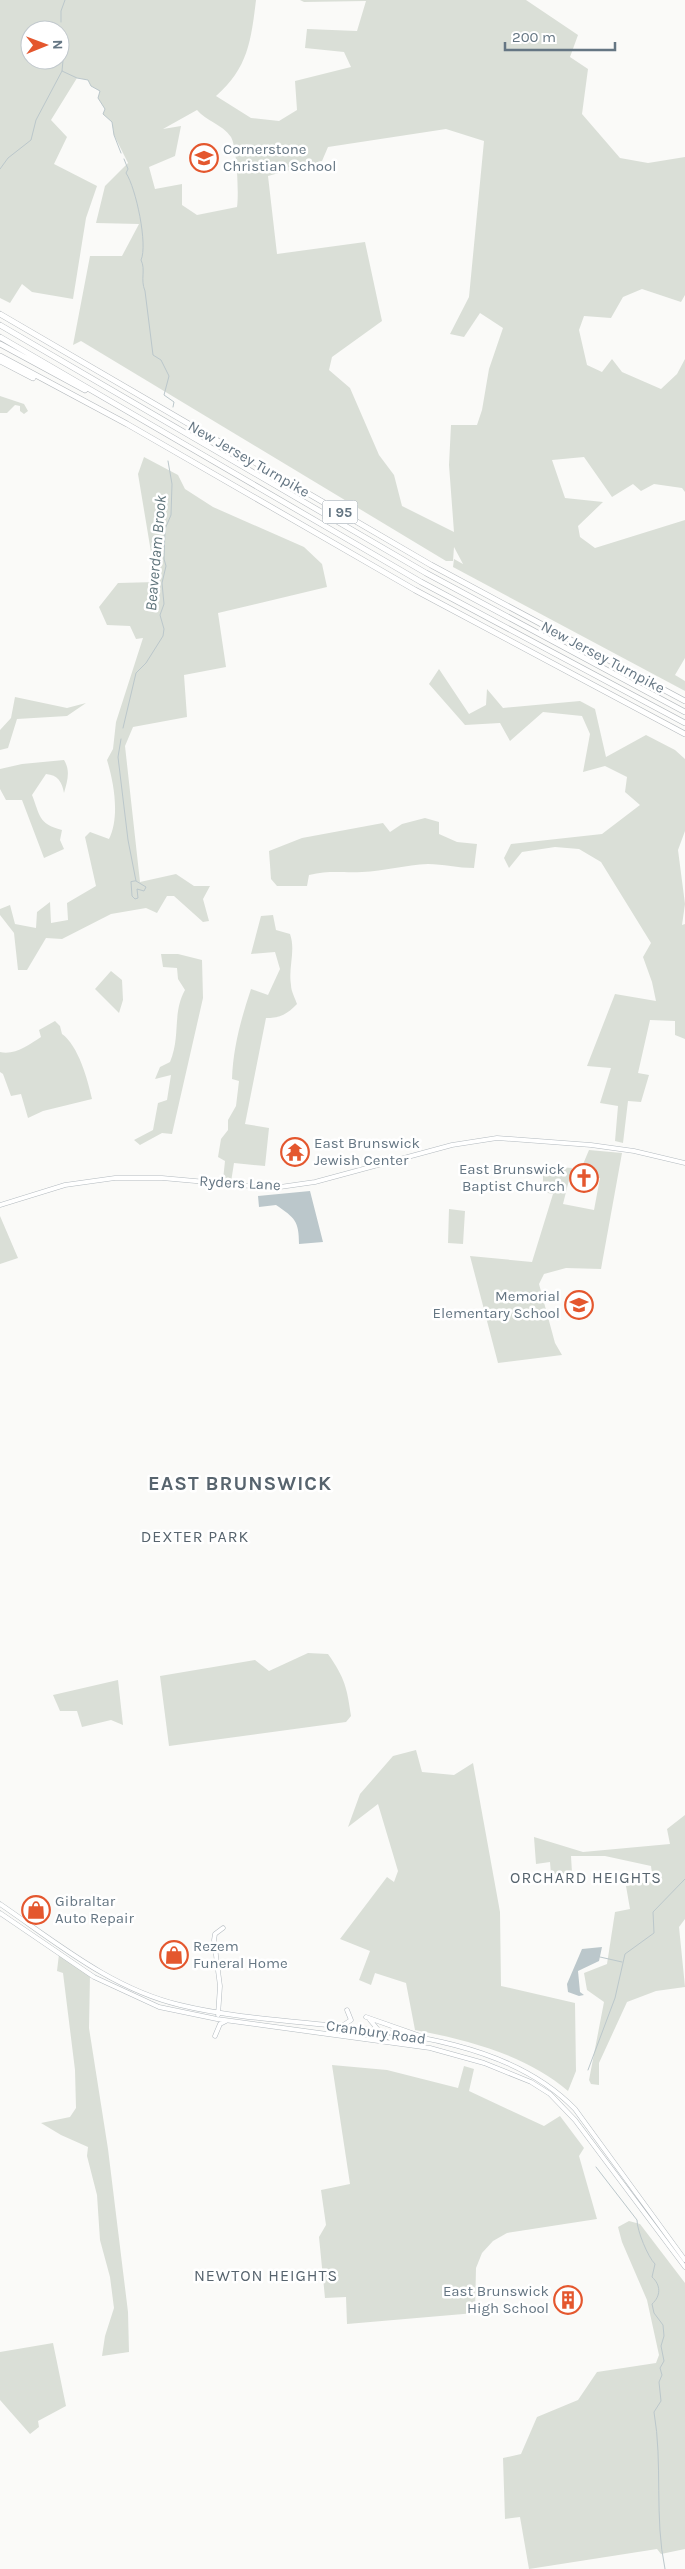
<svg xmlns="http://www.w3.org/2000/svg" width="685" height="2569" viewBox="0 0 685 2569" font-family="Karla,sans-serif">
<rect width="100%" height="100%" fill="#fafaf8"/>
<path fill="#dadfd7" fill-rule="evenodd" d="M0,0H256C251,41 248,68 216,96L251,118L279,121L297,110L295,81L351,67L344,52L305,48L307,29L357,31L366,1L304,2L300,0H526L578,35L570,57L588,69L582,114L620,158L648,163L685,157V295L681,302L642,289L623,297L611,318L584,316L579,330L587,365L602,372L612,359L622,372L661,389L677,374L685,359V492L682,488L654,484L641,491L633,484L612,497L584,457L552,460L565,498L603,502L578,526L580,537L595,548L685,520V658L675,675L685,681V691L453,567L454,559L463,564L454,547L453,561H446L81,341L73,345L90,256H122L139,224L96,223L105,186L128,163L114,135L112,122L103,114L105,109L98,98L100,91L91,86L88,80L77,78L51,120L67,137L54,164L97,186L86,218L73,299L32,292L22,284L10,303L0,298ZM30,30H60V60H30ZM197,110C206,121 222,124 231,137C237,147 239,194 237,207L197,215L182,205V184L155,189L149,167L175,156L181,126L163,129ZM446,129L484,141L469,297L450,334L464,337L480,313L503,328L489,369L482,410L477,425H451L449,465L454,532L402,506L394,475L379,455L350,388L329,370L332,357L382,321L365,242L277,254L268,176L322,161L328,147Z
M0,396L24,404L28,411L24,414L20,411V406L15,405L7,413H0Z
M144,457L178,475L185,489L213,507L304,547L322,564L327,587L218,613L226,667L184,675L187,717L133,727L125,746L140,882L176,874L194,886H210L203,899L209,921L203,922L174,896H167L157,913L146,908L111,914L62,939L46,938L27,970H18L14,933L0,915V909L10,905L15,924L36,928L37,912L50,902L51,923L68,920L67,903L96,886L85,837L90,832L109,839C120,817 114,783 107,760L113,749L116,722L143,638L136,639L130,626L107,625L99,607L118,583L156,582L138,474Z
M439,669L469,714L486,705L487,689L503,708L580,701L595,709L606,757L646,735L675,750L685,759V831L678,850L685,904L682,925L685,924V1039L675,1035V1021L650,1020L638,1073L649,1075L641,1102L628,1101L623,1143L615,1141L618,1106L600,1103L611,1068L587,1066L615,994L656,1001L652,982L643,957L651,943L601,862L579,849L555,847L522,852L509,868L504,858L511,844L602,834L640,805L625,792L627,777L605,766L583,772L590,734L582,716L543,712L510,741L500,723L465,725L429,684Z
M15,697L67,708L86,703L67,716L17,719L8,748L0,750V730L11,718Z
M64,760C71,771 67,782 64,793C62,782 58,775 46,774L32,795C40,815 38,824 62,830L60,840L64,849L44,858L22,800H6L0,789V769L22,764Z
M425,818L439,822V834L457,842L477,844L474,868C458,868 443,864 428,864C406,865 384,871 362,872C342,873 330,870 309,875L307,886H277L271,879L269,851L302,838L383,823L390,832L402,824Z
M273,915L276,930L290,934C296,951 288,967 291,985C291,991 295,998 297,1004C287,1014 281,1018 266,1018L245,1124L269,1128L265,1166L234,1163L231,1182L223,1180L225,1161L218,1157L221,1139L228,1130V1120L236,1106L239,1081L232,1079C233,1048 241,1019 251,989L268,995L280,969L275,952L251,954L261,916Z
M161,954H178L202,960L203,998L172,1134L162,1133L140,1145L134,1140L153,1130L158,1103L167,1100L171,1075L155,1079L160,1067L170,1062C181,1036 172,1013 185,990L178,979L177,968L163,967Z
M111,971L122,980L123,1000L119,1013L95,989Z
M55,1021L60,1026L62,1034C78,1045 88,1080 92,1099L43,1111L28,1118L21,1094L11,1096L3,1074L0,1072V1052C14,1056 30,1044 41,1037L39,1030Z
M589,1150L622,1153L601,1269L566,1268L544,1274L539,1284L555,1343L562,1355L498,1363L470,1256L532,1262L553,1194L543,1192V1175H556L559,1167L572,1168L563,1204L594,1210L600,1178L588,1179V1169H581Z
M449,1209L465,1211L463,1244L448,1243Z
M0,1216L18,1258L0,1264Z
M308,1653L328,1654C345,1678 347,1688 351,1716L346,1722L169,1746L160,1676L255,1660L269,1671Z
M118,1680L123,1725L111,1720L82,1727L77,1711H60L53,1695Z
M416,1750L422,1772L454,1775L473,1763L500,1912L501,1986L575,2003L576,2071L568,2091C526,2055 468,2040 415,2030L406,1983L375,1973L371,1985L359,1980L370,1951L340,1939L387,1877L394,1882L398,1871L378,1804L348,1827L360,1794L393,1756Z
M685,1815V1919L679,1927L685,1987L656,1991L627,2002L599,2063V2085L591,2084L589,2080L604,2002L587,1990L584,1973L607,1964L615,1912L630,1909L626,1886L653,1881L651,1866L605,1856H571L572,1873L551,1874L550,1862L536,1864L534,1837L583,1852L670,1844L667,1829Z
M59,1954L90,1975L89,2028L108,2149L128,2312L129,2352L102,2356L105,2336L114,2308L110,2277L100,2240L97,2195L87,2156L88,2147L61,2135L41,2123L70,2117L76,2108L75,2070L63,1973L57,1971Z
M332,2065L387,2070L458,2088L464,2066L474,2069L469,2091L544,2126L560,2116L584,2148L579,2156L597,2219L507,2233L493,2241L482,2253L476,2268L475,2313L347,2324L346,2297L325,2298L319,2237L326,2225L321,2190L350,2184Z
M629,2221L640,2224L685,2283V2549L661,2554L657,2549L529,2569L520,2517L505,2519L503,2458L521,2454L537,2417L578,2400L597,2372L656,2363L659,2355L647,2300L622,2242L618,2227Z
M53,2343L66,2406L38,2421L39,2427L30,2434L0,2400V2352Z"/>
<path fill="#bbc7cb" d="M310,1191L323,1242L299,1244C299,1221 295,1218 276,1205L259,1207L258,1196Z
M602,1947L599,1961L578,1971L580,1992L584,1995L579,1996L568,1992L567,1984L582,1949Z"/>
<g fill="none" stroke-linecap="round" stroke-linejoin="round">
<path stroke="#bbc7cb" stroke-width="1" d="M61,22V11L65,0
M60,44L64,50L62,71L77,78L88,80L91,86L100,91L98,98L105,109L103,114L112,122L114,135L121,153
M124,159L128,169L126,173C136,188 148,245 141,260C146,270 140,279 145,291L153,355L161,360L169,376L164,395L174,402L173,407
M0,169L8,158L31,140L36,120L62,71
M123,728L136,673L146,663L163,636L164,629L160,615L164,604L162,583L166,566L164,559L165,529L171,515L172,484L168,461
M121,739L118,757L128,840L136,881
M136,881L146,887L144,891L137,889L138,898L135,899L132,896L131,882Z
M600,1957L622,1962
M588,2070L615,1998L625,1954L654,1933L653,1912L685,1879
M596,2167L637,2220C637,2231 648,2257 655,2264L652,2277C661,2285 661,2296 652,2304L654,2313L663,2325L664,2336L661,2346L664,2361L660,2368L662,2375L659,2382L661,2401L654,2412C663,2464 654,2517 665,2569"/>
<defs>
<path id="secondary" d="M0,1205L65,1185L115,1178H162L273,1188L315,1182L452,1145L497,1138L591,1145L634,1151L685,1163
M0,1904C57,1943 112,1989 180,2005C302,2035 482,2013 575,2109L685,2260
M0,1913L94,1977L159,2007L217,2019L430,2048L484,2063L531,2082L550,2094L575,2120L685,2267
M218,2015L220,1986L214,1940L215,1934L223,1928
M366,2017L426,2038
M370,2020L380,2032L393,2040
M342,2026L351,2020L347,2010
M215,2036L220,2024L226,2021"/>
<path id="highway" d="M0,314L431,565L685,701
M0,325L426,573L685,712
M0,337L421,582L685,723
M0,344L85,390
M0,356L127,424L415,590L685,734
M0,361L33,378"/>
</defs>
<use href="#secondary" stroke="#b3babf" stroke-width="5"/>
<use href="#highway" stroke="#b4b9bd" stroke-width="6"/>
<use href="#secondary" stroke="#fff" stroke-width="4"/>
<use href="#highway" stroke="#fff" stroke-width="5"/>
</g>
<defs>
<symbol id="school-ring" viewBox="-11 -11 22 22"><circle r="9.5" fill="#fff" stroke="#e4572e" stroke-width="1.5"/><path d="M0-5L7-2L0 1L-7-2ZM-4 1L0 2.5L4 1V4Q0 6-4 4Z" fill="#e4572e"/></symbol>
<symbol id="temple-ring" viewBox="-11 -11 22 22"><circle r="9.5" fill="#fff" stroke="#e4572e" stroke-width="1.5"/><path d="M0-6L5-2H3V0L6.5 2.5H4V6H1.5V3h-3V6H-4V2.5H-6.5L-3 0V-2H-5Z" fill="#e4572e"/></symbol>
<symbol id="church-ring" viewBox="-11 -11 22 22"><circle r="9.5" fill="#fff" stroke="#e4572e" stroke-width="1.5"/><path d="M-1.2-6h2.4v3.5h3.3v2.4h-3.3V6h-2.4V-.1h-3.3v-2.4h3.3Z" fill="#e4572e"/></symbol>
<symbol id="shop-ring" viewBox="-11 -11 22 22"><circle r="9.5" fill="#fff" stroke="#e4572e" stroke-width="1.5"/><path d="M-5-2.5h2.3a2.7 3.5 0 0 1 5.4 0H5L5.5 6h-11ZM-1.5-2.5h3a1.5 2.3 0 0 0-3 0Z" fill="#e4572e"/></symbol>
<symbol id="building-ring" viewBox="-11 -11 22 22"><circle r="9.5" fill="#fff" stroke="#e4572e" stroke-width="1.5"/><path d="M-4-6H4V6H1V3H-1V6H-4ZM-2.5-4.3h1.7v1.8h-1.7ZM.8-4.3h1.7v1.8H.8ZM-2.5-1h1.7V.8h-1.7ZM.8-1h1.7V.8H.8Z" fill="#e4572e"/></symbol>
</defs>
<g fill-rule="evenodd">
<use href="#school-ring" x="188" y="142" width="32" height="32"/>
<use href="#temple-ring" x="279" y="1136" width="32" height="32"/>
<use href="#church-ring" x="568" y="1162" width="32" height="32"/>
<use href="#school-ring" x="563" y="1289" width="32" height="32"/>
<use href="#shop-ring" x="20" y="1894" width="32" height="32"/>
<use href="#shop-ring" x="158" y="1939" width="32" height="32"/>
<use href="#building-ring" x="552" y="2284" width="32" height="32"/>
</g>
<g text-anchor="middle" stroke-width="5" stroke-linejoin="round" paint-order="stroke">
<rect fill="#fff" stroke="#939fa8" stroke-width="1" x="322.5" y="500.5" width="35" height="23" rx="4"/>
<g font-size="14" font-weight="bold" fill="#657683">
<text x="340" y="517">I 95</text>
</g>
<g font-size="15" fill="#657683" stroke="#fff" text-anchor="start">
<text x="223" y="154">Cornerstone<tspan x="223" dy="17">Christian School</tspan></text>
<text x="314" y="1148">East Brunswick<tspan x="314" dy="17">Jewish Center</tspan></text>
<text x="565" y="1174" text-anchor="end">East Brunswick<tspan x="565" dy="17">Baptist Church</tspan></text>
<text x="560" y="1301" text-anchor="end">Memorial<tspan x="560" dy="17">Elementary School</tspan></text>
<text x="55" y="1906">Gibraltar<tspan x="55" dy="17">Auto Repair</tspan></text>
<text x="193" y="1951">Rezem<tspan x="193" dy="17">Funeral Home</tspan></text>
<text x="549" y="2296" text-anchor="end">East Brunswick<tspan x="549" dy="17">High School</tspan></text>
</g>
<g font-size="15" fill="#657683" stroke="#fff">
<text transform="translate(249 459) rotate(30)" y="5">New Jersey Turnpike</text>
<text transform="translate(603 657) rotate(28)" y="5">New Jersey Turnpike</text>
<text transform="translate(240 1183) rotate(3)" y="5">Ryders Lane</text>
<text transform="translate(376 2032) rotate(8)" y="5">Cranbury Road</text>
</g>
<g font-size="16" font-style="italic" fill="#60757c" stroke="#fff">
<text transform="translate(155 553) rotate(-85)" y="6">Beaverdam Brook</text>
</g>
<g font-size="16" letter-spacing="1" fill="#57646e" stroke="#fff">
<text x="195" y="1542">DEXTER PARK</text>
<text x="586" y="1883">ORCHARD HEIGHTS</text>
<text x="266" y="2281">NEWTON HEIGHTS</text>
</g>
<g font-size="20" font-weight="bold" letter-spacing="1" fill="#57646e" stroke="#fff">
<text x="240" y="1490">EAST BRUNSWICK</text>
</g>
</g>
<g transform="translate(45 45) rotate(89)"><circle r="24" fill="#ffffff" stroke="#c1c8cd"/>
<path d="M0-4L9 19L0 12L-9 19Z" fill="#e4572e"/>
<text y="-8" font-size="14" font-weight="bold" text-anchor="middle" fill="#657683">N</text>
</g>
<path d="M505 42v8h110v-8" fill="none" stroke="#657683" stroke-width="2.5"/>
<text x="512" y="42" font-size="15" fill="#657683" stroke="#ffffff" stroke-width="4" paint-order="stroke">200 m</text>
</svg>
